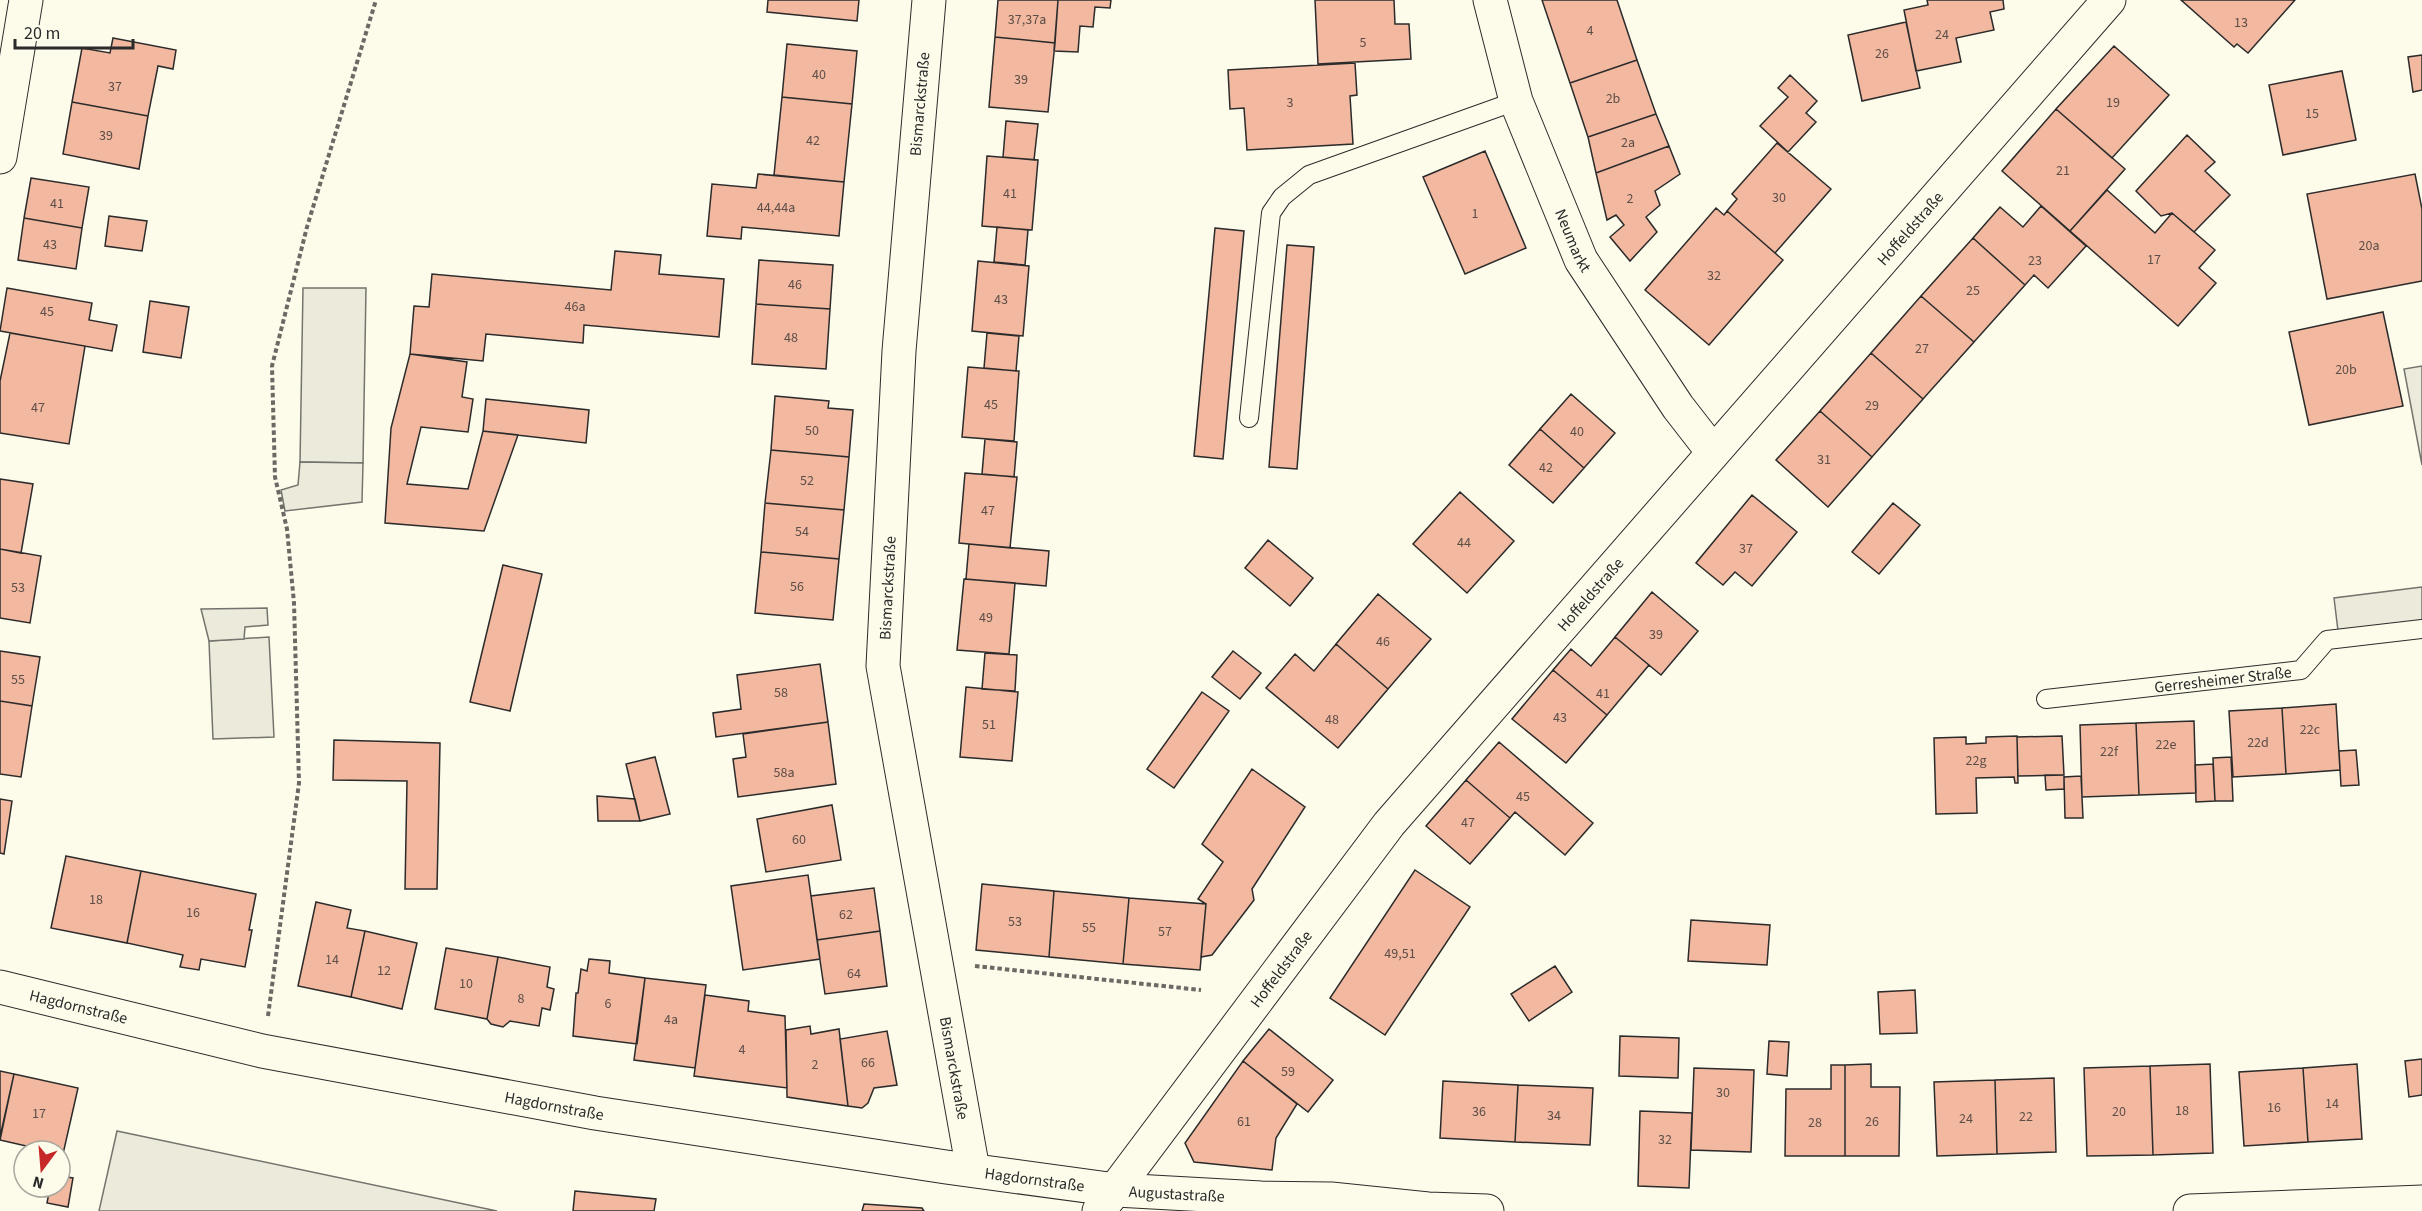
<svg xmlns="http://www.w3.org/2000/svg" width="2422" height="1211" viewBox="0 0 2422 1211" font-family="'Source Sans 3',sans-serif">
<rect width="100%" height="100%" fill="#fdfbea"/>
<path fill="#ecebdb" stroke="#74746e" stroke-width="1.5" d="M303,288H366L363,463L300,462Z
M269,637L274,737L213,739L209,641Z
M117,1131L497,1211H99Z"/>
<path fill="#eceadb" stroke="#74746e" stroke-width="1.5" d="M2422,366V465L2404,369Z
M300,462L363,463L362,502L285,511L281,490L298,485Z
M2422,587V629L2339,639L2334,598Z
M267,608L268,625L245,627L244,639L209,641L201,609Z"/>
<path fill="#f2b8a0" stroke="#2b2b2b" stroke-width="1.5" d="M768,0H859L857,21L767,12Z
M998,0H1058L1055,43L995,37Z
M1058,0H1111L1110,8L1095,7L1093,27L1080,26L1078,52L1054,51Z
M1315,0H1394L1395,24H1409L1411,59L1318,64Z
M1542,0H1617L1637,60L1570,83Z
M1927,0H2003L2004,9L1990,12L1994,30L1956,38L1961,62L1916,71L1904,10L1928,5Z
M2181,0H2295L2248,53L2237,44L2234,47Z
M1906,22L1920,88L1862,101L1848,35Z
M995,37L1055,43L1048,112L989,107Z
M113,38L176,50L173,69L158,66L148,116L72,102L82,48L110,53Z
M787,44L857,51L852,104L782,97Z
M2114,46L2169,95L2112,158L2056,109Z
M2422,55V90L2413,92L2408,57Z
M1637,60L1656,114L1588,137L1570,83Z
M1355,63L1357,95L1350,96L1353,144L1247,150L1244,108L1230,109L1228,70Z
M2342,71L2356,140L2283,155L2269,85Z
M1790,75L1817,101L1806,113L1816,122L1788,152L1760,126L1788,97L1778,88Z
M782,97L852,104L844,182L774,175Z
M72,102L148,116L139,169L63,154Z
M2056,109L2125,169L2070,231L2002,171Z
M1656,114L1669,146L1596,173L1588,137Z
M1006,121L1038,124L1034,160L1003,157Z
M2187,135L2215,162L2205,171L2230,195L2194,232L2172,213L2161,216L2136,191Z
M1777,143L1831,189L1775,253L1727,211L1737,199L1732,194Z
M1669,146L1680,174L1655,191L1660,205L1646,217L1657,232L1630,261L1610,237L1624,225L1616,215L1607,220L1596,173Z
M1485,151L1526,248L1465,274L1423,177Z
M987,156L1038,160L1032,230L982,226Z
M758,174L844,182L839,236L742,227L741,239L707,236L712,184L756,188Z
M2415,174L2422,209V281L2327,299L2307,194Z
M31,178L89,187L82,228L24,218Z
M2107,190L2155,233L2172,213L2215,250L2199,268L2216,283L2178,326L2070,231Z
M2041,206L2086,246L2048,288L2034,275L2025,285L1973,238L2000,207L2023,227Z
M1716,208L1724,215L1727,211L1783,260L1709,345L1645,290Z
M109,216L147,221L142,251L105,246Z
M24,218L82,228L76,269L18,260Z
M997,227L1028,230L1025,265L994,262Z
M1215,228L1244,231L1223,459L1194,456Z
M1973,238L2025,285L1974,342L1921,296Z
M1287,245L1314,247L1297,469L1269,467Z
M615,251L661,255L659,274L724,279L719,337L584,325L583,343L486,334L483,361L410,354L414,306L429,307L432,274L611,290Z
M759,260L833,265L830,309L756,304Z
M978,261L1029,266L1023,336L972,331Z
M7,288L92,303L89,320L117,325L112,351L0,331Z
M1921,296L1974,342L1923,399L1871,353Z
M150,301L189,307L181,358L143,352Z
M756,304L830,309L826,369L752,364Z
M2383,312L2403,406L2309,425L2289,332Z
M10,333L85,346L69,444L0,433V381Z
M987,333L1019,336L1016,371L984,368Z
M1871,353L1923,399L1872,457L1820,411Z
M410,354L467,362L462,397L473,399L468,432L421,427L407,484L468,489L483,431L518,435L484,531L385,523L391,428Z
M968,367L1019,371L1014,441L962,437Z
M1571,394L1615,433L1584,468L1540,429Z
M775,396L829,401L828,408L853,410L849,457L771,450Z
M486,399L589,410L586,443L483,431Z
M1820,411L1872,457L1828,507L1776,460Z
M1540,429L1584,468L1553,503L1509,465Z
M985,439L1017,442L1014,477L982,474Z
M771,450L849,457L844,510L765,503Z
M965,473L1017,477L1010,548L959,543Z
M0,479L33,484L21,553L0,549Z
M1460,492L1514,541L1467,593L1413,544Z
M1752,495L1797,532L1752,586L1735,572L1723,585L1696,563Z
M765,503L844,510L839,559L761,552Z
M1893,503L1920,525L1879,574L1852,552Z
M1268,540L1313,578L1290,606L1245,568Z
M969,544L1049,551L1046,586L966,579Z
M0,549L41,556L30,623L0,618Z
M761,552L839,559L833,620L755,613Z
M503,565L542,574L510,711L470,702Z
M964,579L1015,583L1009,654L957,650Z
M1652,592L1698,631L1661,675L1615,637Z
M1378,594L1431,639L1388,689L1336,644Z
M1615,637L1649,665L1607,715L1553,670L1571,649L1591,666Z
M1336,644L1388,689L1338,748L1266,688L1295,654L1314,671Z
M0,651L40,657L32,706L0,701Z
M1233,651L1261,673L1240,699L1212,677Z
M985,653L1017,655L1015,691L982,689Z
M820,664L828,722L716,737L713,713L741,709L737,675Z
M1553,670L1607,715L1566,763L1512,719Z
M966,687L1018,692L1012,761L960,757Z
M1202,692L1229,711L1174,788L1147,769Z
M0,701L32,706L21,777L0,774Z
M2336,704L2340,770L2286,774L2282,708Z
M2282,708L2286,774L2233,777L2229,711Z
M2194,721L2196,793L2139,795L2136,723Z
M828,722L836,784L738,797L733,759L746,757L743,734Z
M2136,723L2139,795L2082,797L2080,725Z
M2017,736L2018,783H2015L2014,777L1976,778L1977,813L1936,814L1934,738L1966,737V744L1986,743V737Z
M2062,736L2064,775L2018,776L2017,737Z
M334,740L440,743L437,889H405L407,781L333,780Z
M1499,742L1593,823L1565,855L1515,812L1510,818L1466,780Z
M2356,750L2359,785L2341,786L2339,751Z
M655,757L670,814L640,821L626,764Z
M2231,757L2233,801H2215L2213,758Z
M2213,764L2215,801L2196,802L2195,765Z
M1252,769L1305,807L1252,889L1254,900L1212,955L1201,957L1206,904L1198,899L1223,862L1202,844Z
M2045,775H2064V789L2046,790Z
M2081,776L2083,818H2065L2064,777Z
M1466,780L1510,818L1470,864L1426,826Z
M597,796L635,799L640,821H598Z
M0,799L12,801L4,854L0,853Z
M832,805L841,860L766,872L757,819Z
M66,856L141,871L127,943L51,928Z
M1415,870L1470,907L1385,1035L1330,998Z
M141,871L256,894L249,930H252L245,967L201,959L199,970L180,967L183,955L127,943Z
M808,875L820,959L743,970L731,886Z
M982,884L1054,891L1049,957L976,950Z
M874,888L880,931L817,940L811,896Z
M1054,891L1129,898L1123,964L1049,957Z
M1129,898L1206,904L1200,970L1123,964Z
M316,902L351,910L347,928L365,931L351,997L298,986Z
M1691,920L1770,925L1767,965L1688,961Z
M365,931L417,943L402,1009L351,997Z
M880,931L887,986L825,994L817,940Z
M446,948L498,957L487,1019L435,1009Z
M498,957L550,967L547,987L554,989L550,1010L542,1008L539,1026L510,1021L503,1027L491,1024L487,1019Z
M589,959L610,961L609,973L645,978L637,1044L573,1036L576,993H578L581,969L587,971Z
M1555,966L1572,992L1529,1021L1511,994Z
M645,978L706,985L695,1068L634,1060Z
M1915,990L1917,1033L1880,1034L1878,992Z
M705,995L749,1001L748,1011L785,1016L787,1088L694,1076Z
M810,1026L811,1034L839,1029L848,1106L787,1097L786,1030Z
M1269,1029L1333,1080L1308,1112L1243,1061Z
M887,1031L897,1085L874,1088L868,1103L862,1108L848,1106L840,1039Z
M1620,1036L1679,1038L1678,1078L1619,1076Z
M1769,1041L1789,1042L1787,1076L1767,1074Z
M2422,1059V1095L2409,1097L2405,1061Z
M1243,1061L1297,1104L1276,1138L1272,1170L1194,1162L1185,1143Z
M1871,1064V1087H1900L1899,1156H1845V1065Z
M2210,1064L2213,1153L2153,1155L2150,1066Z
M2357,1064L2362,1139L2308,1142L2303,1068Z
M1831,1065H1845V1156H1785L1786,1089H1831Z
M2150,1066L2153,1155L2087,1156L2084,1068Z
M1694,1068L1754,1070L1751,1152L1691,1150Z
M2303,1068L2308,1142L2244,1146L2239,1072Z
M0,1071L14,1074L0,1137Z
M14,1074L78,1088L63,1154H60V1151H48L0,1140Z
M2054,1078L2056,1152L1997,1154L1995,1080Z
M1995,1080L1997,1154L1937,1156L1934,1082Z
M1443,1081L1518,1085L1515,1142L1440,1138Z
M1518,1085L1593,1088L1590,1145L1515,1142Z
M1640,1111L1692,1113L1689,1188L1638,1186Z
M60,1176L73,1178L68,1207L47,1203L50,1187H60Z
M575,1191L656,1199L654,1211H573Z
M864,1204L922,1208L924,1211H862Z"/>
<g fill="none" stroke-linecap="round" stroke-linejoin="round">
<defs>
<g id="service">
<path d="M1249,418L1271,213L1282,197L1309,175L1516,101"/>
<path id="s1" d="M2046,699L2301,670L2327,640L2422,629"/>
</g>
<g id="minor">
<path id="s2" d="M929,0L899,351L883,666L973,1170"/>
<path id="s3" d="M1490,0L1516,101L1581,260L1678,407L1713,452"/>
<path d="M0,157L26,0"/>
<path id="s4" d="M0,987L262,1051L595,1113L946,1167L1116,1190L1261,1198L1331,1199L1428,1209L1487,1211"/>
<path id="s5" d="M1099,1211L1389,824L2109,0"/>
<path d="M2190,1211L2422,1202"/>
</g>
</defs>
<use href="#service" stroke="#2b2b2b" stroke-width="20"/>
<use href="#minor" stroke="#2b2b2b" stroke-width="35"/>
<path stroke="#6a6964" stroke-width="4" stroke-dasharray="4.5 3" stroke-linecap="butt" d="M975,966L1201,990
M268,1016L299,783L294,603L287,529L275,477L272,366L307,227L376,0"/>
<use href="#service" stroke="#fdfbea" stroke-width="18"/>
<use href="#minor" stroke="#fdfbea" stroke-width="33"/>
</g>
<g text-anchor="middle" stroke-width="4.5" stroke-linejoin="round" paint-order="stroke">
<g font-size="14" fill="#5d4e48">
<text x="1027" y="24">37,37a</text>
<text x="2241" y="27">13</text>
<text x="1590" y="35">4</text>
<text x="1942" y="39">24</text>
<text x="1363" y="47">5</text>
<text x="1882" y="58">26</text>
<text x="819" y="79">40</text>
<text x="1021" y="84">39</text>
<text x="115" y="91">37</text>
<text x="1613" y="103">2b</text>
<text x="1290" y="107">3</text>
<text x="2113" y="107">19</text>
<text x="2312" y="118">15</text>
<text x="106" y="140">39</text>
<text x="813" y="145">42</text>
<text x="1628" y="147">2a</text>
<text x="2063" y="175">21</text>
<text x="1010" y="198">41</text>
<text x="1779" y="202">30</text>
<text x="1630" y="203">2</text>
<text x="57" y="208">41</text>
<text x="776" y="212">44,44a</text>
<text x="1475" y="218">1</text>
<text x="50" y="249">43</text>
<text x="2369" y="250">20a</text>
<text x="2154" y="264">17</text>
<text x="2035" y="265">23</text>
<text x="1714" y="280">32</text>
<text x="795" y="289">46</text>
<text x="1973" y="295">25</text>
<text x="1001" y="304">43</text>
<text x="575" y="311">46a</text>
<text x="47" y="316">45</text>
<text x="791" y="342">48</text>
<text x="1922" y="353">27</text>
<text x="2346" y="374">20b</text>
<text x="991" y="409">45</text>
<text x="1872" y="410">29</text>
<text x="38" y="412">47</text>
<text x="812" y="435">50</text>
<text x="1577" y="436">40</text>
<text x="1824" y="464">31</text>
<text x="1546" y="472">42</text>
<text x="807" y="485">52</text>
<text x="988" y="515">47</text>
<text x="802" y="536">54</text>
<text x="1464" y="547">44</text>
<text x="1746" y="553">37</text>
<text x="797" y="591">56</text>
<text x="18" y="592">53</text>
<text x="986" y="622">49</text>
<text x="1656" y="639">39</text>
<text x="1383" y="646">46</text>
<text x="18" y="684">55</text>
<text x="781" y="697">58</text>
<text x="1603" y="698">41</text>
<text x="1560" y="722">43</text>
<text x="1332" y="724">48</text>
<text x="989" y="729">51</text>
<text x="2310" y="734">22c</text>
<text x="2258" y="747">22d</text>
<text x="2166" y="749">22e</text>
<text x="2109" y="756">22f</text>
<text x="1976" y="765">22g</text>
<text x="784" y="777">58a</text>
<text x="1523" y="801">45</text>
<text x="1468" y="827">47</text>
<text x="799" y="844">60</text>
<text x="96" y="904">18</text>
<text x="193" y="917">16</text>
<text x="846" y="919">62</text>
<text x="1015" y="926">53</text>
<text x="1089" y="932">55</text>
<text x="1165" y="936">57</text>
<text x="1400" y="958">49,51</text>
<text x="332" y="964">14</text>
<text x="384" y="975">12</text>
<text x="854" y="978">64</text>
<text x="466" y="988">10</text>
<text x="521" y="1003">8</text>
<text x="608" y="1008">6</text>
<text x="671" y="1024">4a</text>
<text x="742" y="1054">4</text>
<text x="868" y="1067">66</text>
<text x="815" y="1069">2</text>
<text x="1288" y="1076">59</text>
<text x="1723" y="1097">30</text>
<text x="2332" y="1108">14</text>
<text x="2274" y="1112">16</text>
<text x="2182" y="1115">18</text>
<text x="1479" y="1116">36</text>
<text x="2119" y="1116">20</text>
<text x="39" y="1118">17</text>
<text x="1554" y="1120">34</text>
<text x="2026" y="1121">22</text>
<text x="1966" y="1123">24</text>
<text x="1244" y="1126">61</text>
<text x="1872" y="1126">26</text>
<text x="1815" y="1127">28</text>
<text x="1665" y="1144">32</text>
</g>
<g font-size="16" fill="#2b2b2b" stroke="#fdfbea">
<text transform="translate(919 104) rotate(-85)" y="6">Bismarckstraße</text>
<text dy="6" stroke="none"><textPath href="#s5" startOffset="1275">Hoffeldstraße</textPath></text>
<text dy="6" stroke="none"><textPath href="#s3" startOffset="255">Neumarkt</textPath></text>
<text transform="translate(887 588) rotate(-87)" y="6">Bismarckstraße</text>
<text dy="6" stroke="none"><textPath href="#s5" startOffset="789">Hoffeldstraße</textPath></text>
<text dy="6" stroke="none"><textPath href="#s1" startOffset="178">Gerresheimer Straße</textPath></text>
<text dy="6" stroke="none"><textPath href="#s5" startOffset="303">Hoffeldstraße</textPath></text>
<text dy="6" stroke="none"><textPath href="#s4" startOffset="81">Hagdornstraße</textPath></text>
<text dy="6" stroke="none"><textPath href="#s2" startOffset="1076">Bismarckstraße</textPath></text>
<text dy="6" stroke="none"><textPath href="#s4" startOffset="567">Hagdornstraße</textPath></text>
<text dy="6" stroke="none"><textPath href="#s4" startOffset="1053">Hagdornstraße</textPath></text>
<text dy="6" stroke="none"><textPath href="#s4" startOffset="1196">Augustastraße</textPath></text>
</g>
</g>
<g transform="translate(42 1169) rotate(196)"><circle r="28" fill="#fdfbea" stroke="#a9a89e" stroke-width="1.5"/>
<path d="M0-4.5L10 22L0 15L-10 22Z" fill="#c62828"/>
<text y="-9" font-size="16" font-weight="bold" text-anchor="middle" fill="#2b2b2b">N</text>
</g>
<path d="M15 39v9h118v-9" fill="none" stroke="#2b2b2b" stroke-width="3"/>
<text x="24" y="39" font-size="18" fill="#2b2b2b" stroke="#fdfbea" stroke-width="4.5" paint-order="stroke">20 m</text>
</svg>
